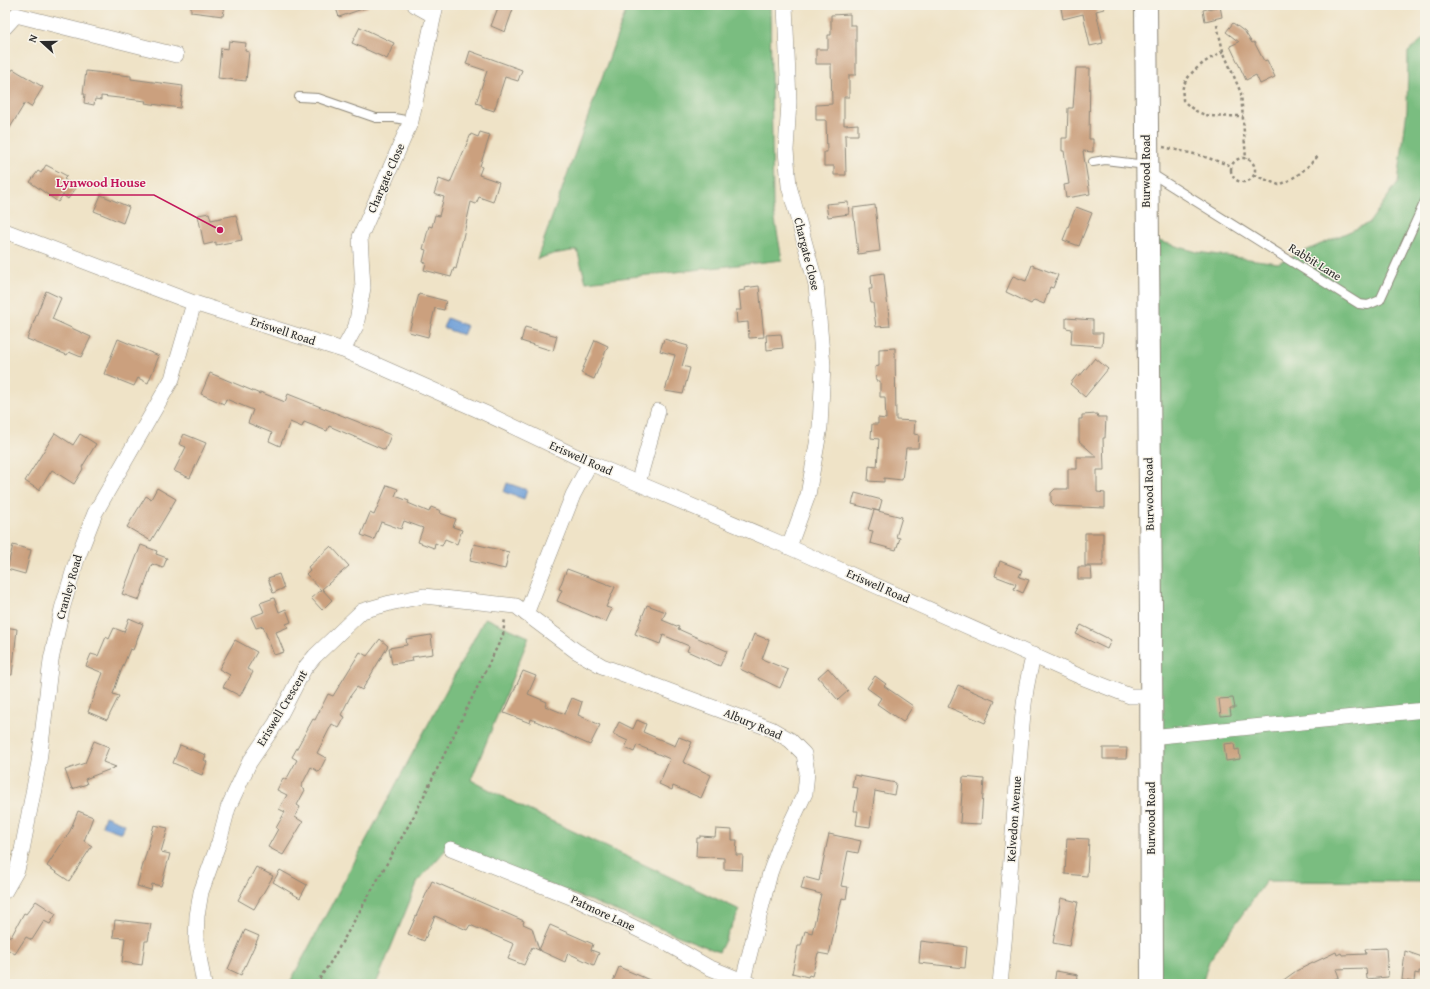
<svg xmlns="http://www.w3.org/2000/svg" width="1430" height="989" viewBox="0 0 1430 989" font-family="'Gentium Book Plus',serif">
<rect width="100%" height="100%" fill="#f7f3e8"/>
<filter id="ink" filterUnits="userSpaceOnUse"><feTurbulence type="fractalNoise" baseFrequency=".025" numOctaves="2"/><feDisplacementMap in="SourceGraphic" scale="8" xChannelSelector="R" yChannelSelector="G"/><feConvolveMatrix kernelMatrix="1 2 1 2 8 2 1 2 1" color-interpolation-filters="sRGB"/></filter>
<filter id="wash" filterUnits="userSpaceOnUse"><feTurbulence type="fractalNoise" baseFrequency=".012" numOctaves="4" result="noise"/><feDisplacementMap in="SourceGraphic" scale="16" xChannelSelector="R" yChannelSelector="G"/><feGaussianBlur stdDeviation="0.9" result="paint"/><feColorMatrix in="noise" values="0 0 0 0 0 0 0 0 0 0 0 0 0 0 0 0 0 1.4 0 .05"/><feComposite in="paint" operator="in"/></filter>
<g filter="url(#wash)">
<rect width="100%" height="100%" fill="#efe3c7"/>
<path fill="#7abd80" stroke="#527456" d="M628,5H770L773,208L782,260L586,282L577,250L553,254L537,259Z
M1425,37V882L1266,881L1209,961L1202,984H1158L1155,240L1197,252L1278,263L1369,223L1398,182L1407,110L1408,52Z
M485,618L529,637L471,780L524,808L740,910L719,952L450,845L418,881L376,984H289Z"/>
<path fill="#6d9ed7" stroke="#4c6481" d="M447,318L467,326L463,335L443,328Z
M507,483L527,490L524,499L504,492Z
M105,816L125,824L122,833L102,826Z"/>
<g id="blocks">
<path fill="#cba07e" d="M191,5H225L223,16L191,12Z
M335,5H368V7L339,17Z
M499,5H511L510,8L513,9L505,32L491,26Z
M1073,5H1104V9L1096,11L1103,43L1090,46L1083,14L1063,19L1061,8Z
M1220,6L1222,17L1205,21L1203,10Z
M850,14V25H856V75H849V97H844V125L858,124V135H845L846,175H834V166H824V152H827L826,120H816V105L832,104L831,64H816V49H828V35H831V15Z
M1233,23L1245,32L1252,43L1254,42L1264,61L1267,60L1275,77L1260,84L1256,75L1246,80L1230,46L1239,42L1226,32Z
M360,27L394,43L387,59L352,43Z
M229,41L246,43L245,51L249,52L246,81L218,78L221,48L228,49Z
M470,51L522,70L518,81L505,77L494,111L482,107V105L476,103L487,71L466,64Z
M1076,68H1090L1089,139H1093V152L1083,151L1090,194L1066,198L1064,185L1069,184L1064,151H1062V138H1067L1068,108H1073Z
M13,69L43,87L31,107L25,103L5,136V88L10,80L7,78Z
M86,71L131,76V79L183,86L180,108L145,103L146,101L101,96V100L95,99L94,105L84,103L85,94H83Z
M480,132L490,135L480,166L482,167L479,175L499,182L493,202L479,197L476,204L471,202L456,269L454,268L451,277L424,270L426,263L423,262L426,250L423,249L429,226L432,227L435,215L439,216L444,197L434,194L439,179L450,183L471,134L478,137Z
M46,165L67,176L64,179L76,188L68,199L63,195L58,202L30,182L38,171L41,173Z
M101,195L129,207L123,223L94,211Z
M848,202L849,214L828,217L826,204Z
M875,205L880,251L858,254L853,208Z
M1076,207L1092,213L1079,246L1063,240Z
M209,213L211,220L236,215L242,240L216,245V242L204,245L198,215Z
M1032,265L1058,275L1053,288L1050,287L1044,304L1034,300L1031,304L1006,292L1013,276L1026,281Z
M884,273L890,326L876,327L873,303H871L869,289H872L871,275Z
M759,286L764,337L749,338L748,322L737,323L736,310H741L739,291L745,290L744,288Z
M46,291L61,298L52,319L91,337L81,357L69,352L67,355L27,339Z
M419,294L446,301L444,310L435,308L428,337L409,332Z
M1066,318L1093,320V333H1103L1102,346L1071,344L1072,329L1066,328Z
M525,327L557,336L553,351L521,341Z
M781,334L783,348L767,350L766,335Z
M118,339L159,356L148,383L138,378L134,386L104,374Z
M664,339L688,346L682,366L690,368L683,394L665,391L675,355L660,351Z
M595,340L608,346L594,379L581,373Z
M895,348L896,420L915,421L914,434L919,435L918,448H906L902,480L884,478V482L868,481L869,466L877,467L879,439L871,438L872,424H878V418L886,419L885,397H880V381H876L875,367L879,366V349Z
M1095,358L1108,369L1085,397L1070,384L1077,375L1079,377Z
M210,373L260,394V392L285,402L288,394L391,435L385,450L329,426L327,431L304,422L302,427L290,422L280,446L269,441L272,433L248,423L253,410L226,399L224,404L201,394Z
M1097,414L1098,417H1106L1105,438H1103L1104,470H1097V492L1105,493V508L1055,506L1051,502V493L1055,489H1068V469H1077V457H1097L1079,441V419H1082V415Z
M55,433L73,445L80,434L96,444L82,467L83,469L74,484L52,470L39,490L25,481Z
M184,434L206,443L190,478L174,471L186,447L179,444Z
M387,485L398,489L395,496L409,501L408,503L429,512L431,507L441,511L440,513L456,519L453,527L462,530L457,544L445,539L442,546L435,543L434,548L418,542L423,528L404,521L401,529L381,522L374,540L361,535L370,513L374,515Z
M157,488L176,499L151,541L127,527L146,496L151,499Z
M855,493L882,500L879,511L852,504Z
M874,510L902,517L896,537L900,538L896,550L870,543L873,531L868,530Z
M1085,533H1103V566H1085Z
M474,544L509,552L505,569L470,561Z
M13,545L31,550L25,574L7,569Z
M141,545L157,551L156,554L167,558L163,568L152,564L139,600L122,594Z
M331,546L349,566L322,589L332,600L322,610L311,598L321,590L306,574L310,570L308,567Z
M1000,561L1022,570L1019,577L1029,580L1023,593L1014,589L1016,584L995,576Z
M1078,567H1091L1092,579H1078Z
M567,569L615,587L606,607L612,609L606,622L557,601L562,590L559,589Z
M279,574L284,588L273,593L268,578Z
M274,598L279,612L286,609L291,622L286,624L288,627L276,632L284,652L274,655L263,626L256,628L251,617L264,612L260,603Z
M647,605L666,612L662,620L679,627L678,629L727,651L720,666L687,651L689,646L663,635L660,644L635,634Z
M129,618L143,624L133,650L130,649L119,676L113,694L119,696L107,720L88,712L103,673L86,666L91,654L98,656L106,637L109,639L114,628L124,632Z
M1081,625L1111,640L1107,649L1076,634Z
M5,627L17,629L12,675L5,674Z
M754,634L769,640L762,659L788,670L780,688L740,669Z
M431,635L433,654L412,657L413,661L392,664L389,648L407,645L406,639Z
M380,639L388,646L362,690L357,687L351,695L341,715L345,717L339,728L332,724L317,753L326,758L319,772L311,767L301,787L305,790L297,805L300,807L295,817L303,822L283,855L268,847L278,829L276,828L285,812L279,809L287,795L277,790L283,778L286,780L297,760L292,757L313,719L315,720L328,694L333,696L360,652L367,656Z
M235,640L257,652L247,669L253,672L240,696L223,687L230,675L219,669Z
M828,668L848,691L838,700L818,677Z
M523,671L536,676L528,694L547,702L545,706L565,714L572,698L582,702L578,715L600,725L590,745L531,719L530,723L504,713Z
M875,676L886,684L884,686L913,706L903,722L877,704L881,698L867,688Z
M958,685L995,701L985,723L948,707Z
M1233,698L1235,708H1230L1231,715L1221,716L1219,699Z
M637,720L646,724L643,732L675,746L679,737L692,742L683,762L711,775L701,798L673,786L672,790L659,784L670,759L637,745L634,752L625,748L628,741L613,734L619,722L633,729Z
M94,741L109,747L103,762L116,767L85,779L87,784L72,789L65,770L85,763Z
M1234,743L1235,750L1239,749L1240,759L1226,761L1224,744Z
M180,745L206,755L204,760L207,762L202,775L173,763Z
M1103,748H1127L1126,759H1103Z
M854,775L896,783L894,795L875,791L870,827L856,825L858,811H854L858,788L852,787Z
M963,777L984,779L981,824L960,823Z
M78,811L93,817L84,841L92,846L69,881L47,866L70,831Z
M154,825L168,828L161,852L170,854L161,886L152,884L151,890L137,886Z
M716,829L732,830V840H737L736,855H743L742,870L724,869V858L696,856L697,838H700V836L715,837Z
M829,834L861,841L858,853L848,851L841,886L848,887L846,899L842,898L829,955L818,953L812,976L809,975L808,977L792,973L798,946H801L805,931L812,933L821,894L801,889L804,877L819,881Z
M1067,838L1089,839L1087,876L1065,874Z
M256,867L273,876L254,909L238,900Z
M280,870L307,885L300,898L273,882Z
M432,881L524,921L523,924L532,928L539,950L550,925L593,944L591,950L599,953L594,965L568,953L565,962L532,947L524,965L508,959L514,944L470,925L467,930L435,916L424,941L408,934Z
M1061,898L1078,902L1069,946L1053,943Z
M36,901L56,914L50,924L44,921L32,940L26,937L15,954L5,948V934L11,937L24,913L26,914Z
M115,920L151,924L148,941H145L142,965L122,962L125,938L113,937Z
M245,930L259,936L241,975L228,969Z
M921,941L967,947L965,968L919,963Z
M1386,948L1388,977L1367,979L1366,968L1336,969L1339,977L1323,984H1278L1296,971L1336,952L1337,955L1341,953L1342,955L1366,954L1365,949Z
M1405,951L1425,958V972L1419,971V974L1415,973L1414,982L1402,980Z
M619,967L659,984H612Z
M1056,971L1078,975L1077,984H1054Z"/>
</g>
</g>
<g filter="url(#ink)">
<use href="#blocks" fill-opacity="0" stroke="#8d8779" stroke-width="1"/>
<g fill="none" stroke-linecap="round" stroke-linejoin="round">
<defs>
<path id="lane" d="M299,97L318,98L376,118H394L411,121
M1093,162L1105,160L1146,165
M1149,172L1359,304L1368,305L1380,300L1425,201"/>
<path id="street" d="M415,5L433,15
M785,5L789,102L786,150L789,186L816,284L823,366L820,427L808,495L789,547
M5,27L16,15L176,55
M5,231L194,303L343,350L485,413L590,463L789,547L1079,676L1130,696H1151
M343,350L356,326L363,288L360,237L411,121L436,5
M638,483L658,411
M526,614L573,495L590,463
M1150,737L1425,710
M451,849L576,899L666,943L708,967L750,984
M5,891L17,870L22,850L39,762L51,660L62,609L77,559L95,513L172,379L194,303
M204,984L196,940L197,916L201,892L219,842L228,808L249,763L276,723L304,669L315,656L362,611L390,603L424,596L516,606L576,651L602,666L771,729L790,740L804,754L807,772L805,793L779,848L770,873L742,984
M1000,984C1008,910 1012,837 1019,763C1022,727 1023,690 1034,655"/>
<path id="secondary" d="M1146,5L1151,612L1152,984"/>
</defs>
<use href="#lane" stroke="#8d8779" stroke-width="10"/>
<use href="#street" stroke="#8d8779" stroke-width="16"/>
<use href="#secondary" stroke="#8d8779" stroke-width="24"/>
<path stroke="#8d8779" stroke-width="2.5" stroke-dasharray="3 3" stroke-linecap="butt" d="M1217,25L1223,51L1241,93L1246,159
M1223,51C1209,59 1189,70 1183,87C1182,91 1183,96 1183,100C1202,121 1217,116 1243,116
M1163,147L1199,155L1232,166
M1231 170a12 12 0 1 1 24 0a12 12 0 1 1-24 0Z
M1254,175L1279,185C1296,178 1306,169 1318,156
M316,984L332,960L415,814L503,635L505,618"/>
<use href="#lane" stroke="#fff" stroke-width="8"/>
<use href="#street" stroke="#fff" stroke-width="15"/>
<use href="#secondary" stroke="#fff" stroke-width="22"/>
</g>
</g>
<g text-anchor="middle" stroke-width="3" stroke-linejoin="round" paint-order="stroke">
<g font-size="12" fill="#2b2b2b" stroke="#f7f3e8">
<text transform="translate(1146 171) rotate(-90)" y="4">Burwood Road</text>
<text transform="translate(386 178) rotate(-66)" y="4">Chargate Close</text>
<text transform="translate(807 254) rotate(76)" y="4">Chargate Close</text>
<text transform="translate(1315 262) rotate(32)" y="4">Rabbit Lane</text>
<text transform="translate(283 331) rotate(18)" y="4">Eriswell Road</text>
<text transform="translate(581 458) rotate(24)" y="4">Eriswell Road</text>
<text transform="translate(1149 494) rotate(-91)" y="4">Burwood Road</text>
<text transform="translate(878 586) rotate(24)" y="4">Eriswell Road</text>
<text transform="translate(69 587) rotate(-74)" y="4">Cranley Road</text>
<text transform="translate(282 708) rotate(-59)" y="4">Eriswell Crescent</text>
<text transform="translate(753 724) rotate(23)" y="4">Albury Road</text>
<text transform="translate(1151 818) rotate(-90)" y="4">Burwood Road</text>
<text transform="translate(1014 819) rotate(-86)" y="4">Kelvedon Avenue</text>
<text transform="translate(603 913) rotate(25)" y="4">Patmore Lane</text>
</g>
</g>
<path fill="none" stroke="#c2185b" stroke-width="1.5" d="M220 230L154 195H49"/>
<circle fill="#c2185b" stroke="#f7f3e8" stroke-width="1.5" cx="220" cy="230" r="4"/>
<g font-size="13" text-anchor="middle" font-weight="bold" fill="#c2185b" stroke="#f7f3e8" stroke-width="3" stroke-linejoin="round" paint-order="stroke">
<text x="101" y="187">Lynwood House</text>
</g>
<rect width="1430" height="989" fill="none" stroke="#f7f3e8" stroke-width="20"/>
<g transform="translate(42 42) rotate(291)" stroke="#f7f3e8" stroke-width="3" paint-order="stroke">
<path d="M0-3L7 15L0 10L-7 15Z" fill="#2b2b2b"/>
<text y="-6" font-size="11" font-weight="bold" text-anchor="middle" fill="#2b2b2b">N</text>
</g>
</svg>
